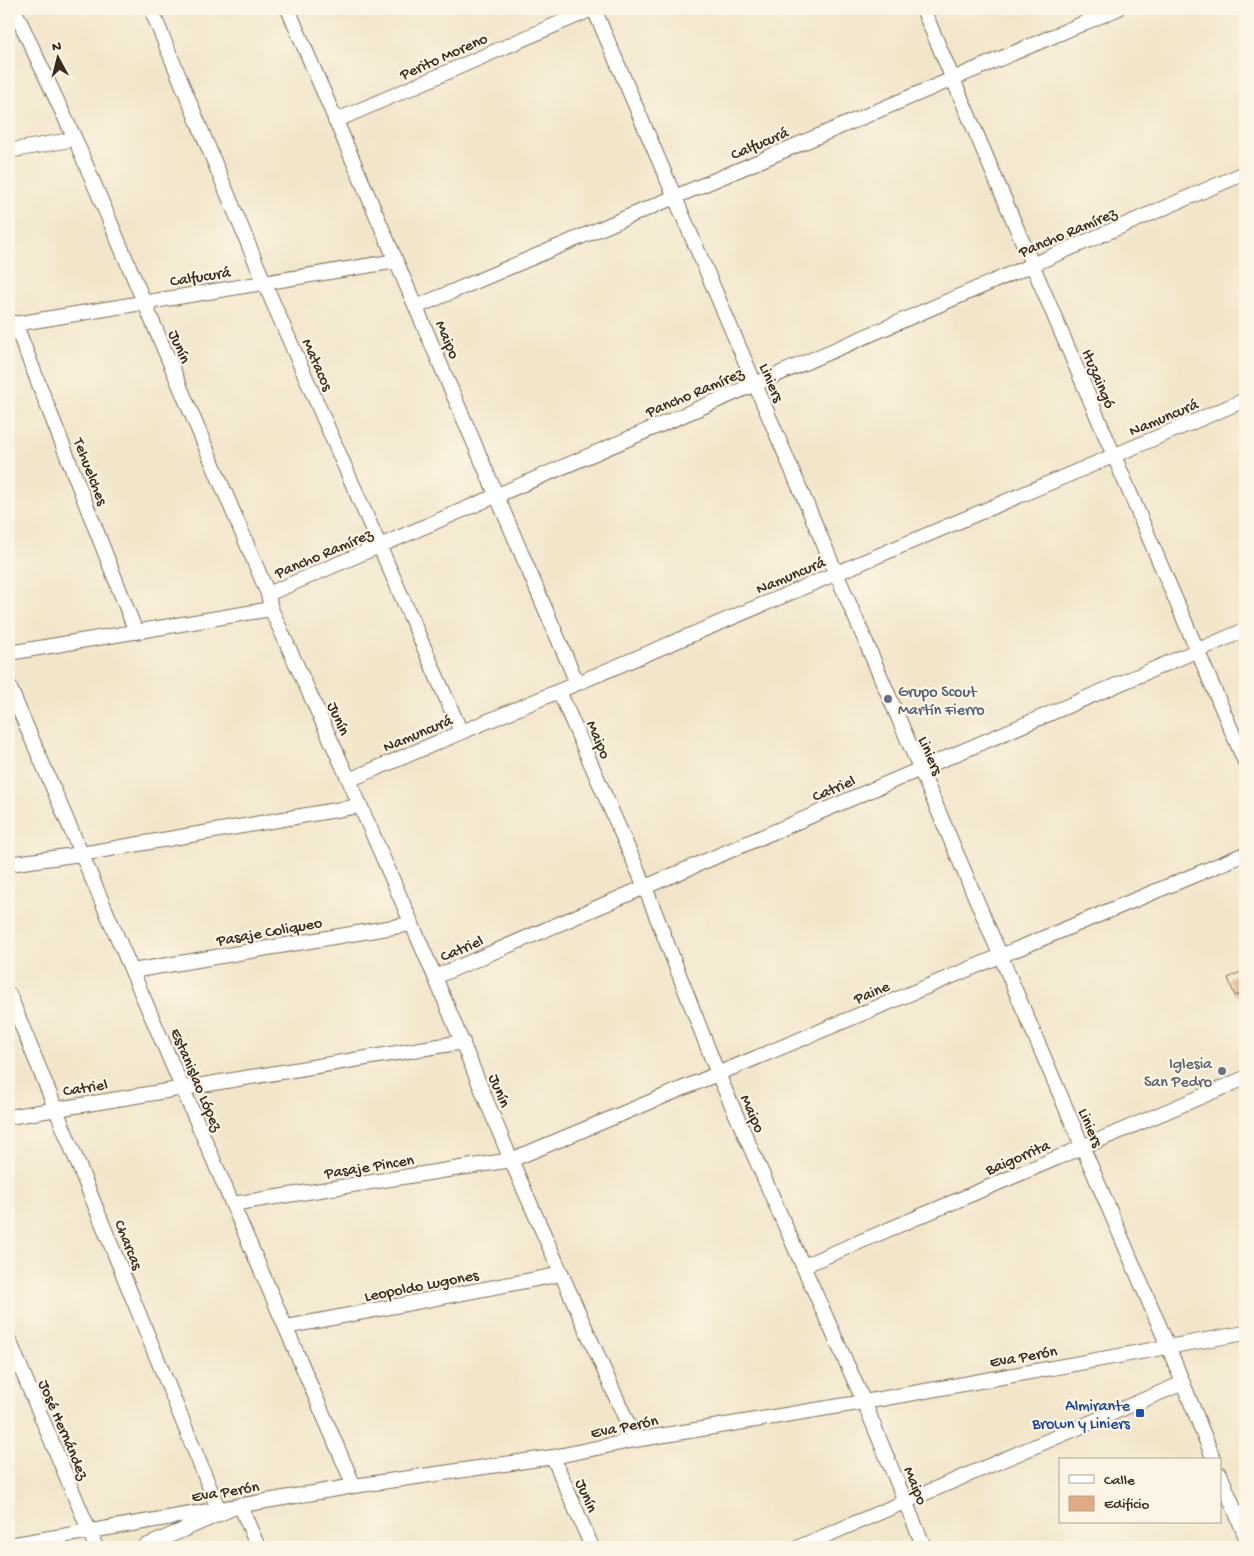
<svg xmlns="http://www.w3.org/2000/svg" width="1254" height="1556" viewBox="0 0 1254 1556" font-family="'Gochi Hand',sans-serif">
<rect width="100%" height="100%" fill="#fcf5e5"/>
<filter id="ink" filterUnits="userSpaceOnUse"><feTurbulence type="fractalNoise" baseFrequency=".02" numOctaves="2"/><feDisplacementMap in="SourceGraphic" scale="10" xChannelSelector="R" yChannelSelector="G"/><feConvolveMatrix kernelMatrix="1 2 1 2 8 2 1 2 1" color-interpolation-filters="sRGB"/></filter>
<filter id="wash" filterUnits="userSpaceOnUse"><feTurbulence type="fractalNoise" baseFrequency=".0096" numOctaves="4" result="noise"/><feDisplacementMap in="SourceGraphic" scale="20" xChannelSelector="R" yChannelSelector="G"/><feGaussianBlur stdDeviation="1.12" result="paint"/><feColorMatrix in="noise" values="0 0 0 0 0 0 0 0 0 0 0 0 0 0 0 0 0 1.4 0 .05"/><feComposite in="paint" operator="in"/></filter>
<g filter="url(#wash)">
<rect width="100%" height="100%" fill="#f2e6ca"/>
<g id="blocks">
<path fill="#e3a983" d="M1245,970V992L1235,996L1228,978Z"/>
</g>
</g>
<g filter="url(#ink)">
<use href="#blocks" fill-opacity="0" stroke="#7b6c5a" stroke-width="1"/>
<g fill="none" stroke-linecap="round" stroke-linejoin="round">
<defs>
<path id="minor" d="M14,9L75,139L268,594L271,609L349,780L435,977L511,1160L635,1440
M151,9L264,282L461,732
M288,9L577,683
M594,9L1168,1346L1214,1460
M923,9L1245,762
M335,121L592,9
M9,151L75,139
M416,307L1117,9
M15,323L136,632
M9,325L396,261
M268,594L1245,173
M9,653L271,609
M9,686L354,1486
M559,691L645,887L718,1074L803,1266L864,1402L924,1547
M349,780L1245,400
M9,864L81,854L359,806
M132,971L411,924
M435,977L1245,630
M9,994L218,1508
M9,1117L463,1042
M232,1204L511,1160L1245,854
M803,1266L1245,1078
M286,1327L562,1274
M9,1340L96,1547
M553,1457L592,1547
M1220,1474L1245,1535
M9,1545L354,1486L553,1457L635,1440L864,1402L1245,1333
M144,1547L240,1505L258,1547
M799,1547L1183,1383"/>
</defs>
<use href="#minor" stroke="#7b6c5a" stroke-width="16"/>
<use href="#minor" stroke="#fff" stroke-width="14"/>
</g>
</g>
<circle fill="#5c6f8a" stroke="#fcf5e5" stroke-width="2" cx="888" cy="699" r="5"/>
<circle fill="#6b7280" stroke="#fcf5e5" stroke-width="2" cx="1222" cy="1071" r="5"/>
<rect fill="#1a4fb4" stroke="#fcf5e5" stroke-width="2" x="1135" y="1408" width="10" height="10" rx="2.5"/>
<g text-anchor="middle" stroke-width="4.5" stroke-linejoin="round" paint-order="stroke">
<g font-size="16" fill="#3b2a1e" stroke="#fcf5e5">
<text transform="translate(443 55) rotate(-24)" y="6">Perito Moreno</text>
<text transform="translate(759 142) rotate(-23)" y="6">Calfucurá</text>
<text transform="translate(1067 231) rotate(-23)" y="6">Pancho Ramírez</text>
<text transform="translate(200 275) rotate(-9)" y="6">Calfucurá</text>
<text transform="translate(449 339) rotate(67)" y="6">Maipo</text>
<text transform="translate(181 346) rotate(67)" y="6">Junín</text>
<text transform="translate(319 364) rotate(66)" y="6">Matacos</text>
<text transform="translate(1100 378) rotate(67)" y="6">Ituzaingó</text>
<text transform="translate(773 382) rotate(67)" y="6">Liniers</text>
<text transform="translate(694 391) rotate(-23)" y="6">Pancho Ramírez</text>
<text transform="translate(1163 416) rotate(-23)" y="6">Namuncurá</text>
<text transform="translate(92 471) rotate(69)" y="6">Tehuelches</text>
<text transform="translate(323 552) rotate(-23)" y="6">Pancho Ramírez</text>
<text transform="translate(790 574) rotate(-23)" y="6">Namuncurá</text>
<text transform="translate(340 718) rotate(66)" y="6">Junín</text>
<text transform="translate(417 732) rotate(-23)" y="6">Namuncurá</text>
<text transform="translate(600 739) rotate(67)" y="6">Maipo</text>
<text transform="translate(932 755) rotate(67)" y="6">Liniers</text>
<text transform="translate(833 787) rotate(-23)" y="6">Catriel</text>
<text transform="translate(269 930) rotate(-10)" y="6">Pasaje Coliqueo</text>
<text transform="translate(461 947) rotate(-23)" y="6">Catriel</text>
<text transform="translate(871 991) rotate(-23)" y="6">Paine</text>
<text transform="translate(198 1079) rotate(67)" y="6">Estanislao López</text>
<text transform="translate(85 1086) rotate(-9)" y="6">Catriel</text>
<text transform="translate(501 1090) rotate(68)" y="6">Junín</text>
<text transform="translate(754 1113) rotate(66)" y="6">Maipo</text>
<text transform="translate(1092 1127) rotate(67)" y="6">Liniers</text>
<text transform="translate(1017 1156) rotate(-23)" y="6">Baigorrita</text>
<text transform="translate(369 1165) rotate(-9)" y="6">Pasaje Pincen</text>
<text transform="translate(130 1244) rotate(68)" y="6">Charcas</text>
<text transform="translate(421 1284) rotate(-11)" y="6">Leopoldo Lugones</text>
<text transform="translate(1023 1355) rotate(-10)" y="6">Eva Perón</text>
<text transform="translate(624 1425) rotate(-11)" y="6">Eva Perón</text>
<text transform="translate(65 1429) rotate(67)" y="6">José Hernández</text>
<text transform="translate(917 1485) rotate(68)" y="6">Maipo</text>
<text transform="translate(225 1490) rotate(-9)" y="6">Eva Perón</text>
<text transform="translate(588 1495) rotate(67)" y="6">Junín</text>
</g>
<g font-size="16" fill="#4e5e75" stroke="#fcf5e5" text-anchor="start">
<text x="898" y="696">Grupo Scout<tspan x="898" dy="18">Martín Fierro</tspan></text>
</g>
<g font-size="16" fill="#5b616d" stroke="#fcf5e5" text-anchor="end">
<text x="1212" y="1068">Iglesia<tspan x="1212" dy="18">San Pedro</tspan></text>
</g>
<g font-size="16" fill="#164399" stroke="#fcf5e5" text-anchor="end">
<text x="1130" y="1410">Almirante<tspan x="1130" dy="18">Brown y Liniers</tspan></text>
</g>
</g>
<rect width="1254" height="1556" fill="none" stroke="#fcf5e5" stroke-width="30"/>
<rect x="1059" y="1458" width="162" height="65" fill="#fcf5e5" stroke="#afa495"/>
<rect x="1069" y="1475" width="25" height="8" fill="#ffffff" stroke="#afa495"/>
<text x="1104" y="1484" font-size="15" fill="#3b2a1e">Calle</text>
<rect x="1069" y="1496" width="25" height="15" fill="#e3a983" stroke="#afa495"/>
<text x="1104" y="1508" font-size="15" fill="#3b2a1e">Edificio</text>
<g transform="translate(58 58) rotate(353)" stroke="#fcf5e5" stroke-width="4" paint-order="stroke">
<path d="M0-4L9 19L0 12L-9 19Z" fill="#3b2a1e"/>
<text y="-8" font-size="14" font-weight="bold" text-anchor="middle" fill="#3b2a1e">N</text>
</g>
</svg>
